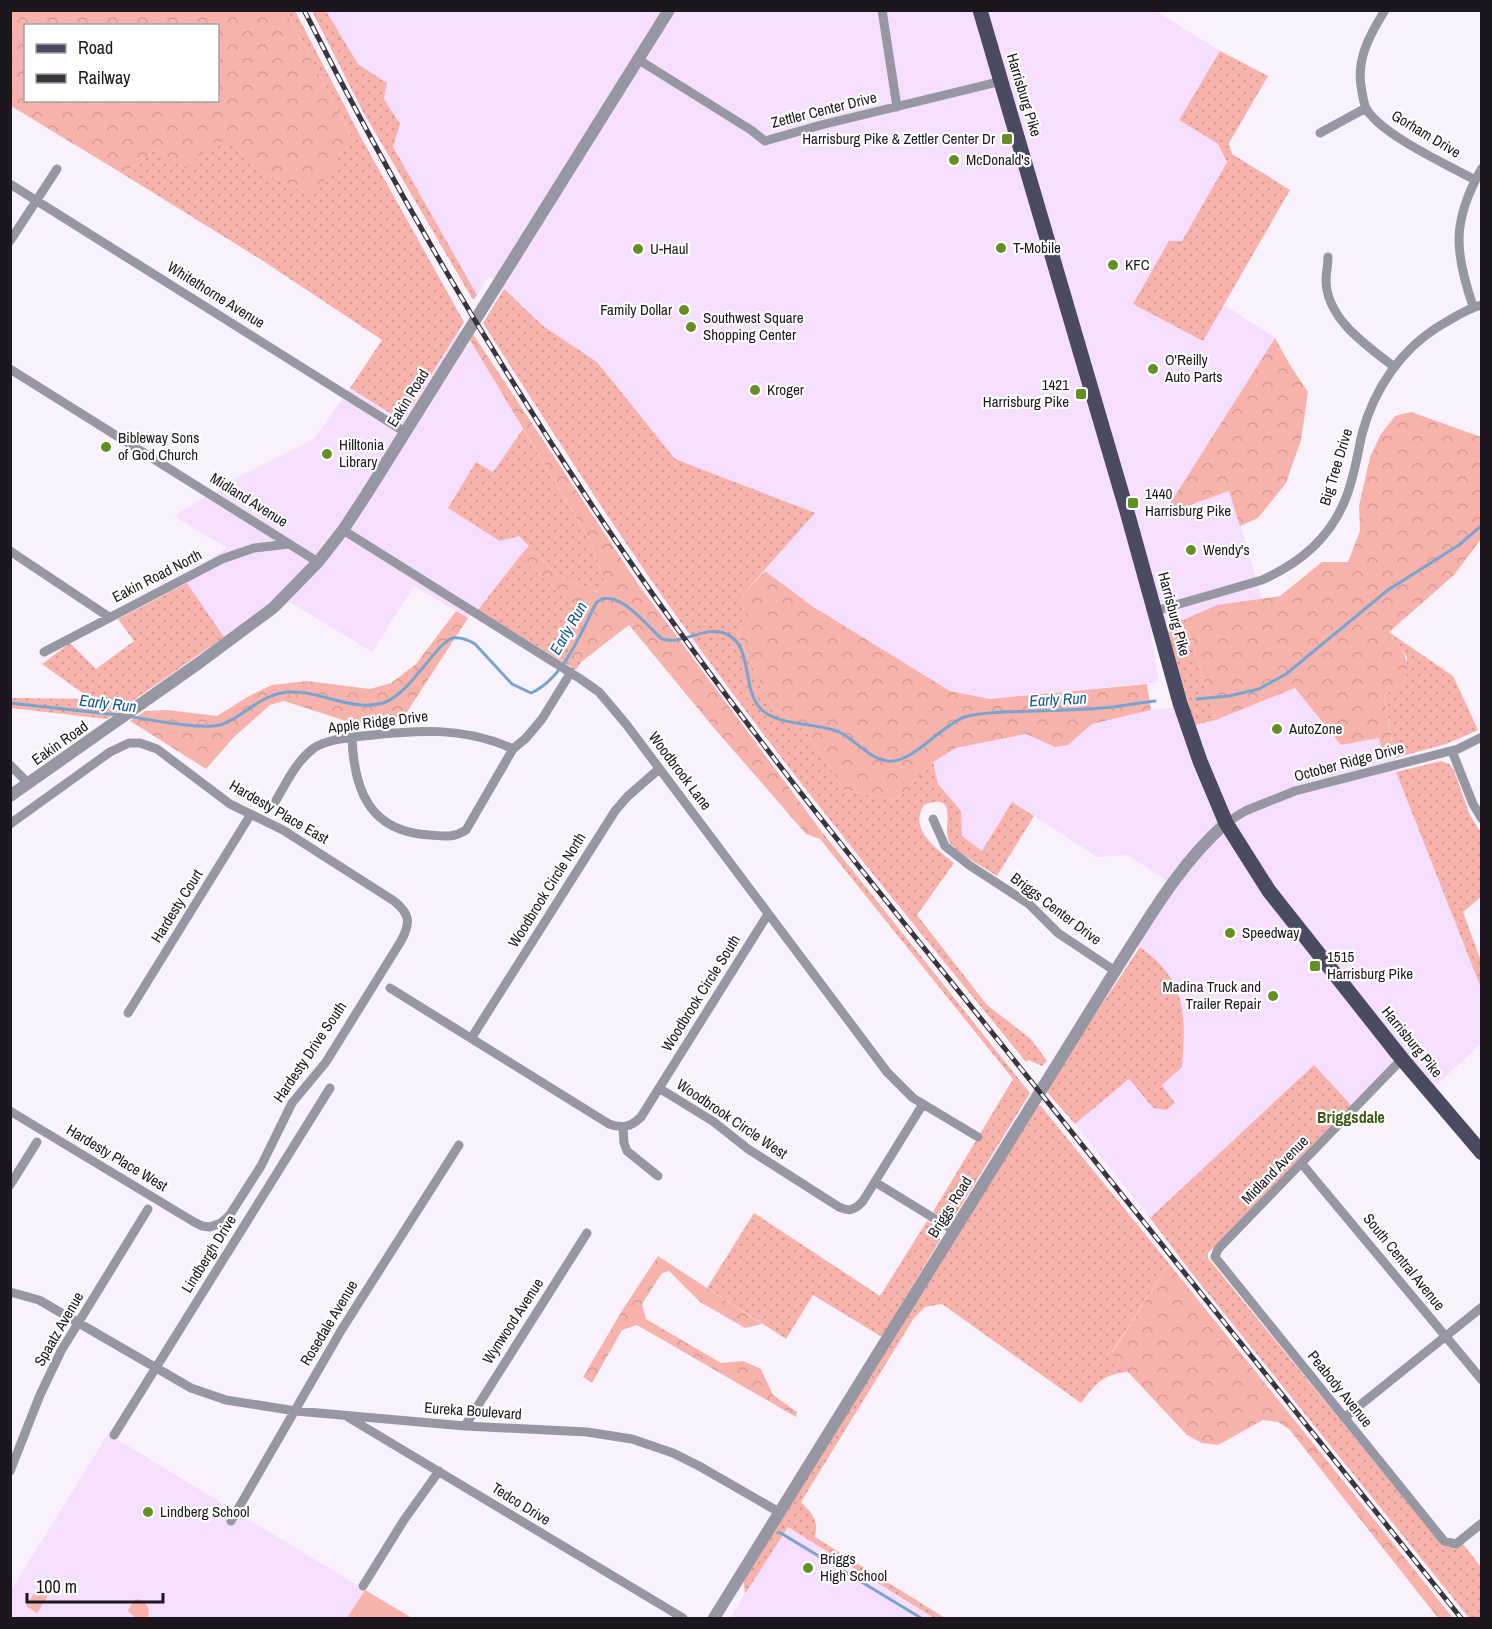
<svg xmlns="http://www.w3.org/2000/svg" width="1492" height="1629" viewBox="0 0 1492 1629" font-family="'Archivo Narrow',sans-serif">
<defs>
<pattern id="grass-dots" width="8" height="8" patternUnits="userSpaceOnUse" patternTransform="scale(1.5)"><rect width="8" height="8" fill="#f7b3ab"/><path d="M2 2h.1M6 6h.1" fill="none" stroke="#d39993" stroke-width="1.8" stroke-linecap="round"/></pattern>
<pattern id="forest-crowns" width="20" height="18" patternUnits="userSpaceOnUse" patternTransform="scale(1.5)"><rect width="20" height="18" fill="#f7b3ab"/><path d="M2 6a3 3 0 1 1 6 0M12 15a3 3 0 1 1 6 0" fill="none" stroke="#d39993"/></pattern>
</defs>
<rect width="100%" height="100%" fill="#f9f1fc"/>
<path fill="#f5defe" d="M1154,10L1220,51L1179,120L1218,144L1227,161L1182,241L1203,341L1223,304L1275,338L1169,505L1174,511L1230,490L1262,599L1217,605L1185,619L1150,629L1159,682L990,699L950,691L812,606L765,571L814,513L675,459L597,362L543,326L489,276L477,295L392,147L400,124L384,99L387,83L358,64L326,11Z
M458,331L470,340L523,429L493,472L476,462L519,536L529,546L478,610L468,618L414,586L372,652L290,602L230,647L183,576L227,548L174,516L242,475L314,439L350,388L393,415H406Z
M1295,688L1341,745L1379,738L1383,755L1394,754L1396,772L1481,988V1044L1433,1088L1404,1052L1351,1105L1314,1066L1150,1218L1075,1124L1129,1079L1153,1108L1162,1085L1155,958L1132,942L1169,882L1128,855L1097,857L1013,802L982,851L962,836L961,811L938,784L933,762L956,748L1026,734L1055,747L1068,745L1092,724L1151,710L1190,706L1196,725L1216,720Z
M108,1434L365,1590L347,1618H11L10,1592Z
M788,1526L934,1618H730Z"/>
<path fill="url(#grass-dots)" d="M286,11H295L363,141L464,322L406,415H393L350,388L382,340L260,259L123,174L157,149L185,169L213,141L232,142L254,168L304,192L351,136Z
M312,11H326L358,64L387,83L384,99L400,124L393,147L477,295L473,300L362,110Z
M1220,51L1268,76L1229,143L1232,154L1290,190L1203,341L1133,304L1169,241H1182L1227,162L1218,144L1179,120Z
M504,289L543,326L597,362L675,459L815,513L740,598L748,625L737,633L770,704L808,734L844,790L896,800L933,762L938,784L961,811L962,836L982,851L1012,802L1034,816L997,876C982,866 963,857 950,843C940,831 962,790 924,805C908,829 937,849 954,863L917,915L987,1005L1031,1039L1047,1061L1042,1066L1028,1060L1026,1062C915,926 803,791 700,649C623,543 553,433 483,323Z
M523,429L589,539L605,582L596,592L556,574L519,536L500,541L448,508L476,462L493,472Z
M520,556L575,608C567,629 558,647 581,662L576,670L478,610Z
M187,583L224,637L107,719L11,708V698L91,699L42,664L70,643L96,669L134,641L118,619Z
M1185,619L1216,720L1195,725L1167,631V624Z
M1389,632L1453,676L1478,730L1446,744L1395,758L1384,695L1405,682L1407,657Z
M1441,761L1449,764L1454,770L1469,813L1481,833V897L1463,912L1481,961V988L1396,772Z
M822,832L1030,1093L956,1214L944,1219L933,1212L1013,1079L820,839Z
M1140,947C1187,981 1186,1014 1182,1067L1162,1085L1175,1103L1166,1110L1153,1108L1129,1079L1075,1124L1045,1090Z
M1314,1065L1351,1105L1208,1253V1258L1438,1540C1446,1549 1453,1548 1463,1544L1481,1567V1618H1469L1190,1271L1150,1218Z
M1037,1105L1041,1106L1171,1266L1166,1268L1112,1352L1128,1372C1101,1375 1097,1383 1081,1403L942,1304L925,1307L914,1318L801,1502C812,1514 819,1519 815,1537L945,1618H934L788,1527L745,1594L743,1578Z
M754,1213L880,1296L927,1221L937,1226L940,1240L882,1337L813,1295L786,1339L707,1288Z"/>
<path fill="url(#forest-crowns)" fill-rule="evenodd" d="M10,11H286L351,136L321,187L304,192L254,168L232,142H213L185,169L157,149L123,174L11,106ZM26,26H218V100H26Z
M473,334L638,584L822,832L820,839L806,834L714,728L629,625L581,662C558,647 567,629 575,608L520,556L529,546L556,574L596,592L605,582L589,539L470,340Z
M1275,338L1290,365L1308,392L1301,440L1286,483L1258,518L1240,526L1229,491L1173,511L1169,505Z
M1411,412L1481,437V539L1454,575L1389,632C1402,651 1412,658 1405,682L1384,695L1394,754L1383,756L1379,738L1341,745L1295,688L1216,720L1185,619L1217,605L1280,596L1322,562H1348L1360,531L1359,506L1370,457L1381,434L1395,416Z
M765,571L812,606L950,691L990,699L1147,684L1151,710L1092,724L1068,745L1055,747L1026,734L956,748L933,762L896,800L844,790L808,734L770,704L737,633L748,625L740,598Z
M456,611L468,618L407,712L388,722L352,723L284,701L270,705L234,737L206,769L130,721L145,711L167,710L217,716L249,696L272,685L307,681L370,689L391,683L416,664Z
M658,1256L762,1324L745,1328L700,1302L669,1271L662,1273L642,1304L646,1319L721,1363L743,1361L761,1369L773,1395L797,1412L796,1417L637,1325L622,1330L592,1383L583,1377L623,1309Z
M1171,1266L1453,1618H1438L1289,1429L1278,1422L1263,1420L1218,1445L1202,1443L1187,1435L1128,1372L1112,1353L1166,1268Z"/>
<path fill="#f7b3ab" d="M38,1587L49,1594L37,1613L26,1606Z
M365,1590L412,1618H347Z
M138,1599C147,1603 151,1609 148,1618H135L128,1611L133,1601Z"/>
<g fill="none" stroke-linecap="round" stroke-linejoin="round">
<path stroke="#77a4d0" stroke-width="3" d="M1197,699L1229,696L1259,689L1286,674L1388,590L1459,545L1482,525
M10,703L119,715
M132,717C153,720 204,731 223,724C246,715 261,694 288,692C319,690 352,712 383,703C411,694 436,642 453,638C461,637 468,640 475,644L512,684L531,693C563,679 581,633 596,603C615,584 648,627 662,639C682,645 704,626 724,633C754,644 741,687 760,708C777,727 819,722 841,733C858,742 867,757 887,761C911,765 941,725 965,717C983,711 1017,712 1037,711C1058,710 1080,710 1101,708C1119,707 1137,703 1155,701
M779,1532L921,1618"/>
<path stroke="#9697a3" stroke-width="9" d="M882,10L897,107
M1385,10C1369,36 1355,61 1362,92C1363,98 1364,105 1367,110C1384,136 1446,164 1475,180
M639,60L751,130L765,141L821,125L1002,81
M1320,133L1366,108
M10,184L405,432
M10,241L57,169
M1328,257C1328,265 1326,273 1326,281C1327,319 1366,345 1393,366
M1473,306C1454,251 1452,220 1482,168
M10,369L318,562
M343,530L579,678L599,692L626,724L887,1072L913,1098L978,1137
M10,551L109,617
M1155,611L1262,580C1298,564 1330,538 1345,500C1354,479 1357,456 1362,434C1374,389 1401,349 1441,325C1454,318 1467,308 1482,305
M44,652L222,559L254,548L289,544
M352,738C354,791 370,832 430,835C444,836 454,838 466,830L513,749L526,738L542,719L571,672
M1452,751L1473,804L1482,819
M10,765L29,784
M274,804C285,785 296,761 314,748C328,739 347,738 363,736C415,730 464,726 513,749
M933,819L945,846L969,865L1029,904L1058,933L1115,971
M1226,823L1245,811L1295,791L1458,749L1482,737
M10,824L110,752L129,743H140L157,749L230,804L283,830L394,901C410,914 411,922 401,941L326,1062L292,1103L261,1166L229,1216L221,1223L210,1227L202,1226L194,1222L10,1111
M390,988L609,1124C622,1129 631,1127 641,1117L768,914
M128,1013L251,814
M472,1037L615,811L628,796L659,769
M1402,1059L1218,1249L1215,1257L1444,1541L1456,1544L1482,1523
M659,1088L714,1122L748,1149L839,1207C849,1212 855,1210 863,1201L923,1104
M623,1128L624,1143L627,1151L658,1176
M1302,1164L1482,1380
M875,1182L953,1230
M10,1185L37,1142
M10,1292L39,1300L191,1388L226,1400L296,1411L465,1426L587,1432L632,1439L673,1453L699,1466L779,1512
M346,1416L683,1618
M1344,1418L1482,1307
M465,1426L587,1233
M114,1435L330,1088
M10,1471L40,1395L61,1351L148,1209
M231,1521L342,1329L459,1145
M363,1586L404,1520L439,1471"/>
<path stroke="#9697a3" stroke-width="12" d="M10,796L199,663L273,608L318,562L343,530L366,495L669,10
M714,1618L1115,971C1148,920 1179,864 1226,823"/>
<path stroke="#4a4b60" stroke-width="15" d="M980,10L1126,508L1180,703L1200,761L1226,823L1269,891L1402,1059L1482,1153"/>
<defs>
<path id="rail" d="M304,10C403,206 515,396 640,576C754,740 881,894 1006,1050C1158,1239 1309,1429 1461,1618"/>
</defs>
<use href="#rail" stroke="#39333c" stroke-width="5"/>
<use href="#rail" stroke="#fff" stroke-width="3" stroke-dasharray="9" stroke-linecap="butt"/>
</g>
<g fill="#649022" stroke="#fff" stroke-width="2">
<rect x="1001" y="133" width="12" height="12" rx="3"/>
<circle cx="954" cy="160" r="6"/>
<circle cx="1001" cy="248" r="6"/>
<circle cx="638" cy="249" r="6"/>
<circle cx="1113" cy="265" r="6"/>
<circle cx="684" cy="310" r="6"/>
<circle cx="691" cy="327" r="6"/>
<circle cx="1153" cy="369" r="6"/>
<circle cx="755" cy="390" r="6"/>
<rect x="1075" y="388" width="12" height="12" rx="3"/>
<circle cx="106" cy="447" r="6"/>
<circle cx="327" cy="454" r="6"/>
<rect x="1127" y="497" width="12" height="12" rx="3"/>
<circle cx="1191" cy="550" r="6"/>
<circle cx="1277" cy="729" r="6"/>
<circle cx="1230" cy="933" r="6"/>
<rect x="1309" y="960" width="12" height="12" rx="3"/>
<circle cx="1273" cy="996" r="6"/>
<circle cx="148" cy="1512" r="6"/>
<circle cx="808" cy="1568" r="6"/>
</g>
<g text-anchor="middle" stroke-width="4.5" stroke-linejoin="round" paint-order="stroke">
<g font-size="15" fill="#1c161f" stroke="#fff">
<text transform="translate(1024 95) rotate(73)" y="5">Harrisburg Pike</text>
<text transform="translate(824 110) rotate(-14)" y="5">Zettler Center Drive</text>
<text transform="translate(1426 134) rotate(31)" y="5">Gorham Drive</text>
<text transform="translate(216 295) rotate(32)" y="5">Whitethorne Avenue</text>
<text transform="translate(408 398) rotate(-58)" y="5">Eakin Road</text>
<text transform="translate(1336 467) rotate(-73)" y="5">Big Tree Drive</text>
<text transform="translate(249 500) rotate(32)" y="5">Midland Avenue</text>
<text transform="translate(157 576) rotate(-27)" y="5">Eakin Road North</text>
<text transform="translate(1174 614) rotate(75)" y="5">Harrisburg Pike</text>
<text transform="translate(378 722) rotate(-7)" y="5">Apple Ridge Drive</text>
<text transform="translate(60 743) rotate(-35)" y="5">Eakin Road</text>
<text transform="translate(1349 762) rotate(-15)" y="5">October Ridge Drive</text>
<text transform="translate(680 771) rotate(53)" y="5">Woodbrook Lane</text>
<text transform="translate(279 812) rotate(30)" y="5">Hardesty Place East</text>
<text transform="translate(547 890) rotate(-58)" y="5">Woodbrook Circle North</text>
<text transform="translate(177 906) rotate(-58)" y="5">Hardesty Court</text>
<text transform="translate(1056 909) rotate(37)" y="5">Briggs Center Drive</text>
<text transform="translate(701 993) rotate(-58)" y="5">Woodbrook Circle South</text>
<text transform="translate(1412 1042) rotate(51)" y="5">Harrisburg Pike</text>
<text transform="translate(310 1052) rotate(-56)" y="5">Hardesty Drive South</text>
<text transform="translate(732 1119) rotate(34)" y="5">Woodbrook Circle West</text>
<text transform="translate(117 1158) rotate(31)" y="5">Hardesty Place West</text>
<text transform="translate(1275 1170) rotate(-46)" y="5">Midland Avenue</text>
<text transform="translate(950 1207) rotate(-58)" y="5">Briggs Road</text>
<text transform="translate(209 1254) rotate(-58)" y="5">Lindbergh Drive</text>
<text transform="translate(1404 1262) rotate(51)" y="5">South Central Avenue</text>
<text transform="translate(513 1321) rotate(-57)" y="5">Wynwood Avenue</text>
<text transform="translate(329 1323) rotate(-59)" y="5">Rosedale Avenue</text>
<text transform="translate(59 1329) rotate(-60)" y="5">Spaatz Avenue</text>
<text transform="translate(1340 1389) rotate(51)" y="5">Peabody Avenue</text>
<text transform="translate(473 1411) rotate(4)" y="5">Eureka Boulevard</text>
<text transform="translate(521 1504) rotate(32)" y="5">Tedco Drive</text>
</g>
<g font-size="15" fill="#1c161f" stroke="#fff" text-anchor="start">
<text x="995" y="144" text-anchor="end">Harrisburg Pike &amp; Zettler Center Dr</text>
<text x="966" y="165">McDonald's</text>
<text x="1013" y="253">T-Mobile</text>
<text x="650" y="254">U-Haul</text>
<text x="1125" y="270">KFC</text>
<text x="672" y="315" text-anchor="end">Family Dollar</text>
<text x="703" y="323">Southwest Square<tspan x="703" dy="17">Shopping Center</tspan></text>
<text x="1165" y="365">O'Reilly<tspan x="1165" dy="17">Auto Parts</tspan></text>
<text x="1069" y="390" text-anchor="end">1421<tspan x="1069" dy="17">Harrisburg Pike</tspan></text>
<text x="767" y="395">Kroger</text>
<text x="118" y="443">Bibleway Sons<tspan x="118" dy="17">of God Church</tspan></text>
<text x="339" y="450">Hilltonia<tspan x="339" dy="17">Library</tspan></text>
<text x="1145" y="499">1440<tspan x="1145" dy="17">Harrisburg Pike</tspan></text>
<text x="1203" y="555">Wendy's</text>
<text x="1289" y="734">AutoZone</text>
<text x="1242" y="938">Speedway</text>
<text x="1327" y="962">1515<tspan x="1327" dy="17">Harrisburg Pike</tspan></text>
<text x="1261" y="992" text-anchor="end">Madina Truck and<tspan x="1261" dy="17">Trailer Repair</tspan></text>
<text x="160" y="1517">Lindberg School</text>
<text x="820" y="1564">Briggs<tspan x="820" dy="17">High School</tspan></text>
</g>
<g font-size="16" font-style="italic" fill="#11568d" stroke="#fff">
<text transform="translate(568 628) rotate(-60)" y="6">Early Run</text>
<text transform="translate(1058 699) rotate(-3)" y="6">Early Run</text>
<text transform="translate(108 703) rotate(7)" y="6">Early Run</text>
</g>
<g font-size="16" font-weight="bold" fill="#3e5a16" stroke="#fff">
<text x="1351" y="1123">Briggsdale</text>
</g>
</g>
<rect width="1492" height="1629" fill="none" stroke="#1c161f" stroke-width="24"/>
<rect x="24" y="24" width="195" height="78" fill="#ffffff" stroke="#a4a2a5" stroke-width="1.5"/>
<rect x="36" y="44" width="30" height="9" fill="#4a4b60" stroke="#a4a2a5" stroke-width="1.5"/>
<text x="78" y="54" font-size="18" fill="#1c161f">Road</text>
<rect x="36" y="74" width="30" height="9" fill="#39333c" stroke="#a4a2a5" stroke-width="1.5"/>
<text x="78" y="84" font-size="18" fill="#1c161f">Railway</text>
<path d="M27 1593v9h136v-9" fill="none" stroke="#1c161f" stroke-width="3"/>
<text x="36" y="1593" font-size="18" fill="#1c161f" stroke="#ffffff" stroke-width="4.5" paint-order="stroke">100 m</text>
</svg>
